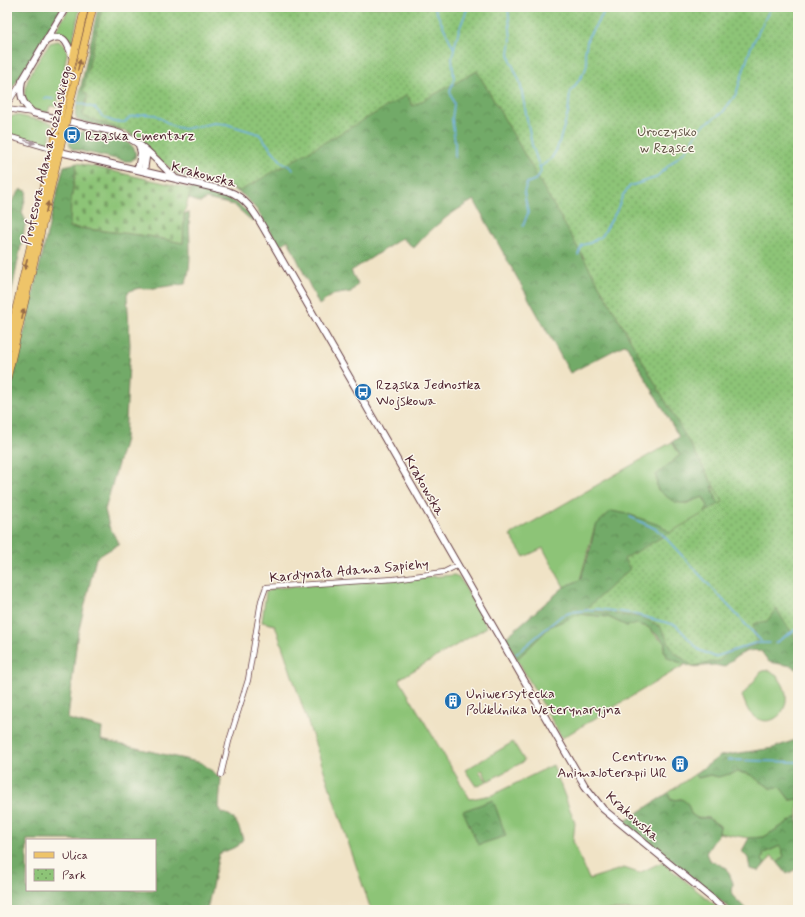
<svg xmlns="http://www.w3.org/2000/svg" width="805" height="917" viewBox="0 0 805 917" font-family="Mynerve,sans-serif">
<defs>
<pattern id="forest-crowns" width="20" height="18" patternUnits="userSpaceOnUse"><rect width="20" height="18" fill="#72aa68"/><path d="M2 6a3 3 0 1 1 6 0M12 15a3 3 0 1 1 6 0" fill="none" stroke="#608a56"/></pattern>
<pattern id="cemetery-stones" width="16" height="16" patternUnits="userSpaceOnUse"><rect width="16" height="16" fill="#8dc477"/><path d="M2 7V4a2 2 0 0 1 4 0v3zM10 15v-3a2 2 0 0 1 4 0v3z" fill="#759f62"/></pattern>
<pattern id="park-dots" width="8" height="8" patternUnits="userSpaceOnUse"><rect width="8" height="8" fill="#8dc477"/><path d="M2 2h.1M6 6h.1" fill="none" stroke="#759f62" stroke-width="1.8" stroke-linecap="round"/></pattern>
</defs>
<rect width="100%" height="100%" fill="#fbf7ec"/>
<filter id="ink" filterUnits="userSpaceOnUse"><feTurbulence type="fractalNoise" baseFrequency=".025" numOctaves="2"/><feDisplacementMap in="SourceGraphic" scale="8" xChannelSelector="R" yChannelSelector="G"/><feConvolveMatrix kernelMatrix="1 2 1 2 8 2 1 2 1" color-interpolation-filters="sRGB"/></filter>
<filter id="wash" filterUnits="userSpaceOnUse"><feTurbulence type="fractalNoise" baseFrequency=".012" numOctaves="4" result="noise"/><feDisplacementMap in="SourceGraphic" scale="16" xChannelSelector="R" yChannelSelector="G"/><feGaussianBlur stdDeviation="0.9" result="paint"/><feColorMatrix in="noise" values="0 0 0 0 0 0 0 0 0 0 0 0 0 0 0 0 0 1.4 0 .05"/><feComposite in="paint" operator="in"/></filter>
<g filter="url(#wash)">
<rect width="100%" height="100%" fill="#f0e3c6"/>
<path fill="#8dc477" stroke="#6c7251" d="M70,7H80L72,44L66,38L54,34Z
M58,41L65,45L67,53L57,107L50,106L48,113C44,112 37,111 33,109C10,95 41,58 50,43Z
M16,115L52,123L49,145H45L7,133V118Z
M672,442L680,455L657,475L685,504L703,497L708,506L729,512L717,501L712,487L724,473L780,579L595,526L580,580L564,587L543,548L524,557L510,535Z
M455,575L461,580L487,627L399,679L470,799L492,795L553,765L575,823L573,841L589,879L624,868L639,873L662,862L721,910H371L275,625L262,622L266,592L274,588Z
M579,614L608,617L627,626L637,624L648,627L658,638L665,642L664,650L668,658L686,664L562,738L517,659L551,626Z
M770,670C805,696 776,736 752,715C747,711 745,702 742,696L762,671Z
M513,742L524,760L523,762L488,781L482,770L479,771L487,781L479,786L475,785L465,770Z
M738,772L749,774L772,789L780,787L790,800L798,799V816L764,837L749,838L719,833L720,826L708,818H697L691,814L682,799L671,800L668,793L695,774L698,778L710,775Z
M780,846L784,856L778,863L772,856L765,864L762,860L764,853Z"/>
<path fill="url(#forest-crowns)" stroke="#5e644a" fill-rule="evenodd" d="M7,7H62L7,97Z
M98,7H385L682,216L798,338V671L792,666L769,662L761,651C746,648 735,657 724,667L715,665L692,667L668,658L664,650L665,642L648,627L637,624L627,626L608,617L580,614L551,626L517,659L505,638L564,587L580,580L590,550L595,526L611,511L628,514L662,526L695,553L758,613L724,474L712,487L717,501L729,512L702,519L708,506L703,497C678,507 677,505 657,489L656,475L680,455L672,442L679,437L626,344L570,373L474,200C451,212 431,228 414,248L402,238L351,271L358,284L351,292L332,295L319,305L288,240L279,247L257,210L243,195L229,187L178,175L140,141L127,132L77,120L75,114Z
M82,131C96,133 141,137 135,158L131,161H125L72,149L69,144L72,133L80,134Z
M77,163L71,202L70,227L149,236L183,243L184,214L189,213C189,232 193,270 185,284L147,289L139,288L130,291L127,294L130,345L125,439L105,510L109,526L119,544L96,558L77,638L68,719L102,728L101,740L202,763L221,778L219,807L222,813C236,814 239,828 243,839L238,846L219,854L207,910H7V398C29,321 43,243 64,166ZM27,840H155V890H27Z
M194,187C220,195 236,197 254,220L252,221L234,205L206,199L200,203L188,198L191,189Z
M21,189L27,191L22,213L26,221L7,315V204L9,205Z
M798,739V799L790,800L780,787L772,789L749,774L738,772L718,777L710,775L698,778L695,774L720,756L773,748Z
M668,793L671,800L682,799L688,804L691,814L697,818H708L720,826L719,833L706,853L709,860L727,868L733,883L732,895L747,910H732L624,822Z
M493,800L506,836L478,845L463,811Z
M798,816V868L787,874L778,863L784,856L780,846L764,853L762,860L765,864L759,871L750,869L748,858L742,851L749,838L764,837Z"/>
<path fill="url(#cemetery-stones)" stroke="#6c7251" d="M77,163L191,189L184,214L183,243L149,236L70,227L71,202Z"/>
<path fill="url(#park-dots)" stroke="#6c7251" d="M102,7H798V642L776,609L767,621L753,624L757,645L729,651L719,661L693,666L674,652L660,626L641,617L585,610L630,569L624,559L723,502L477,71L413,106L407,95L240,191L231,187L206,182V179L176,172L158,159L137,136L123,130L83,116L88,95L83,91Z"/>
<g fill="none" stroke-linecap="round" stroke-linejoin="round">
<path stroke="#70b1e4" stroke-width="1.5" d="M434,7L454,49L452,58L454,79L450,91L454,104L452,119L455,143V158
M508,7L511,40L509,53L511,62L520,82L532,145L541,171L537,179L527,183L524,192L528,213L523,226
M454,48L459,30L468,7
M44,98L53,99
M78,103L95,108L104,118L115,122H125L130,117L144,114L156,115L172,126L184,129L214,123L226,124L259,134L281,161L293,169
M540,167L551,159L557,149L568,113L570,93L585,71L587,64L585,53L588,37L603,14L604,7
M578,255L582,245L590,243L602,236L616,212L623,195L630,186L655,178L687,149L701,127L723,112L736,94L751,47L771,7
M630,517L656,529L662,534L761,641
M775,643L798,628
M516,654L561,616L572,612L598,609L629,613L676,625L699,650L715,657L755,643H770
M728,760L798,762"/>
</g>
</g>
<g filter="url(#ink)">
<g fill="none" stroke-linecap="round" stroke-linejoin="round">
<defs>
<path id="minor" d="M7,105L21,83
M7,109L33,113
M7,136L52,149
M221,775L229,741L248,680L261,601L266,587L394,579L444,572L458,565"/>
<path id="tertiary" d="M66,7L22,81C19,96 22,103 33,113L115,132C139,139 156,160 174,177
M46,41C65,31 68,44 73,59
M60,152L228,191C248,198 257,217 267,234L585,786L603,809L726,910
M138,169L141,153L139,145
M144,171L147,151"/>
<path id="primary" d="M63,101L85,7
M70,103L93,7
M7,348L57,130
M7,379L63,135"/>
</defs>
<use href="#minor" stroke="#633c42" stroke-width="6"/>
<use href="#tertiary" stroke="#633c42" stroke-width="8"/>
<use href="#primary" stroke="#633c42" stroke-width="8"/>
<use href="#minor" stroke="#fff" stroke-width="4.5"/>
<use href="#tertiary" stroke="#fff" stroke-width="6"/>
<use href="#primary" stroke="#eec469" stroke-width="7"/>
<defs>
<path id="primary-bridge" d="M57,130L63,101
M63,135L70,103"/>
</defs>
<use href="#primary-bridge" stroke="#633c42" stroke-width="8" stroke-linecap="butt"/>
<use href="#primary-bridge" stroke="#eec469" stroke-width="7"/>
</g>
<defs><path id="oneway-solid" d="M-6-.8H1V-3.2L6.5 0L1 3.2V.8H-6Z"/></defs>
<g fill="#946947">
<use href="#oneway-solid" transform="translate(79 65) rotate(-77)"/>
<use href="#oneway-solid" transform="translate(47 207) rotate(-77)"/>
<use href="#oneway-solid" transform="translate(26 264) rotate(103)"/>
<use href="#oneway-solid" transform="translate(23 314) rotate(-78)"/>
</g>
<use fill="#ae9aa0" href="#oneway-solid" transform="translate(30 142) rotate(16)"/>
</g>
<defs>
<symbol id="bus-disc" viewBox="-11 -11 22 22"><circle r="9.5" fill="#1f6fb2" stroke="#fbf7ec"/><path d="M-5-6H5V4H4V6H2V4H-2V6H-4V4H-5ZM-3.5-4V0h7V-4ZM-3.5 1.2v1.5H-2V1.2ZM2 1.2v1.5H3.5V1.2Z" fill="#fff"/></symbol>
<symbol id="building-disc" viewBox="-11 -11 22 22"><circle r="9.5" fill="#1f6fb2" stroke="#fbf7ec"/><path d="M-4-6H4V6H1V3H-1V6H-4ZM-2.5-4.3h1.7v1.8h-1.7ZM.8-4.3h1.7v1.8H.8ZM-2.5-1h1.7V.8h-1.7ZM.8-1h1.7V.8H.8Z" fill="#fff"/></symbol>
</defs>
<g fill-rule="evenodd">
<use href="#bus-disc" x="62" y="125" width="20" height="20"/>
<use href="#bus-disc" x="353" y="382" width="20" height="20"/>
<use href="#building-disc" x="443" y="691" width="20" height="20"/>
<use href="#building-disc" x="670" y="754" width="20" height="20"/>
</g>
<g text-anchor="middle" stroke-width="3" stroke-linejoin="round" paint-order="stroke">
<g font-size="14" fill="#5e5142" stroke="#fbf7ec">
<text x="667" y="136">Uroczysko<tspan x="667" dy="16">w Rząsce</tspan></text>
</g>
<g font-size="14" fill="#4a1f2b" stroke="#fbf7ec" text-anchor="start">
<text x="85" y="140">Rząska Cmentarz</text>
<text x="376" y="389">Rząska Jednostka<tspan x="376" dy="16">Wojskowa</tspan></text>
<text x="466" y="698">Uniwersytecka<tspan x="466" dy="16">Poliklinika Weterynaryjna</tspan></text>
<text x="667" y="761" text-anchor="end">Centrum<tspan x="667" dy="16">Animaloterapii UR</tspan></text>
</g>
<g font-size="14" fill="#4a1f2b" stroke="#fbf7ec">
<text transform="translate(46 155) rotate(-77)" y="5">Profesora Adama Rożańskiego</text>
<text transform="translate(204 174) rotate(15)" y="5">Krakowska</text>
<text transform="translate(425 485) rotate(60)" y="5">Krakowska</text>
<text transform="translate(349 570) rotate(-5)" y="5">Kardynała Adama Sapiehy</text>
<text transform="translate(633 816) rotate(42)" y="5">Krakowska</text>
</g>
</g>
<rect width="805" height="917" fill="none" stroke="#fbf7ec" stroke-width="24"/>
<rect x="26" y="839" width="130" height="52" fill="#fbf7ec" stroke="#b4a19f"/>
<rect x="34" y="852" width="20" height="6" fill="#eec469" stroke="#b4a19f"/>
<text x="62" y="859" font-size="12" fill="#4a1f2b">Ulica</text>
<rect x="34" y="869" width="20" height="12" fill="url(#park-dots)" stroke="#b4a19f"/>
<text x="62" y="879" font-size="12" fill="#4a1f2b">Park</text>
</svg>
